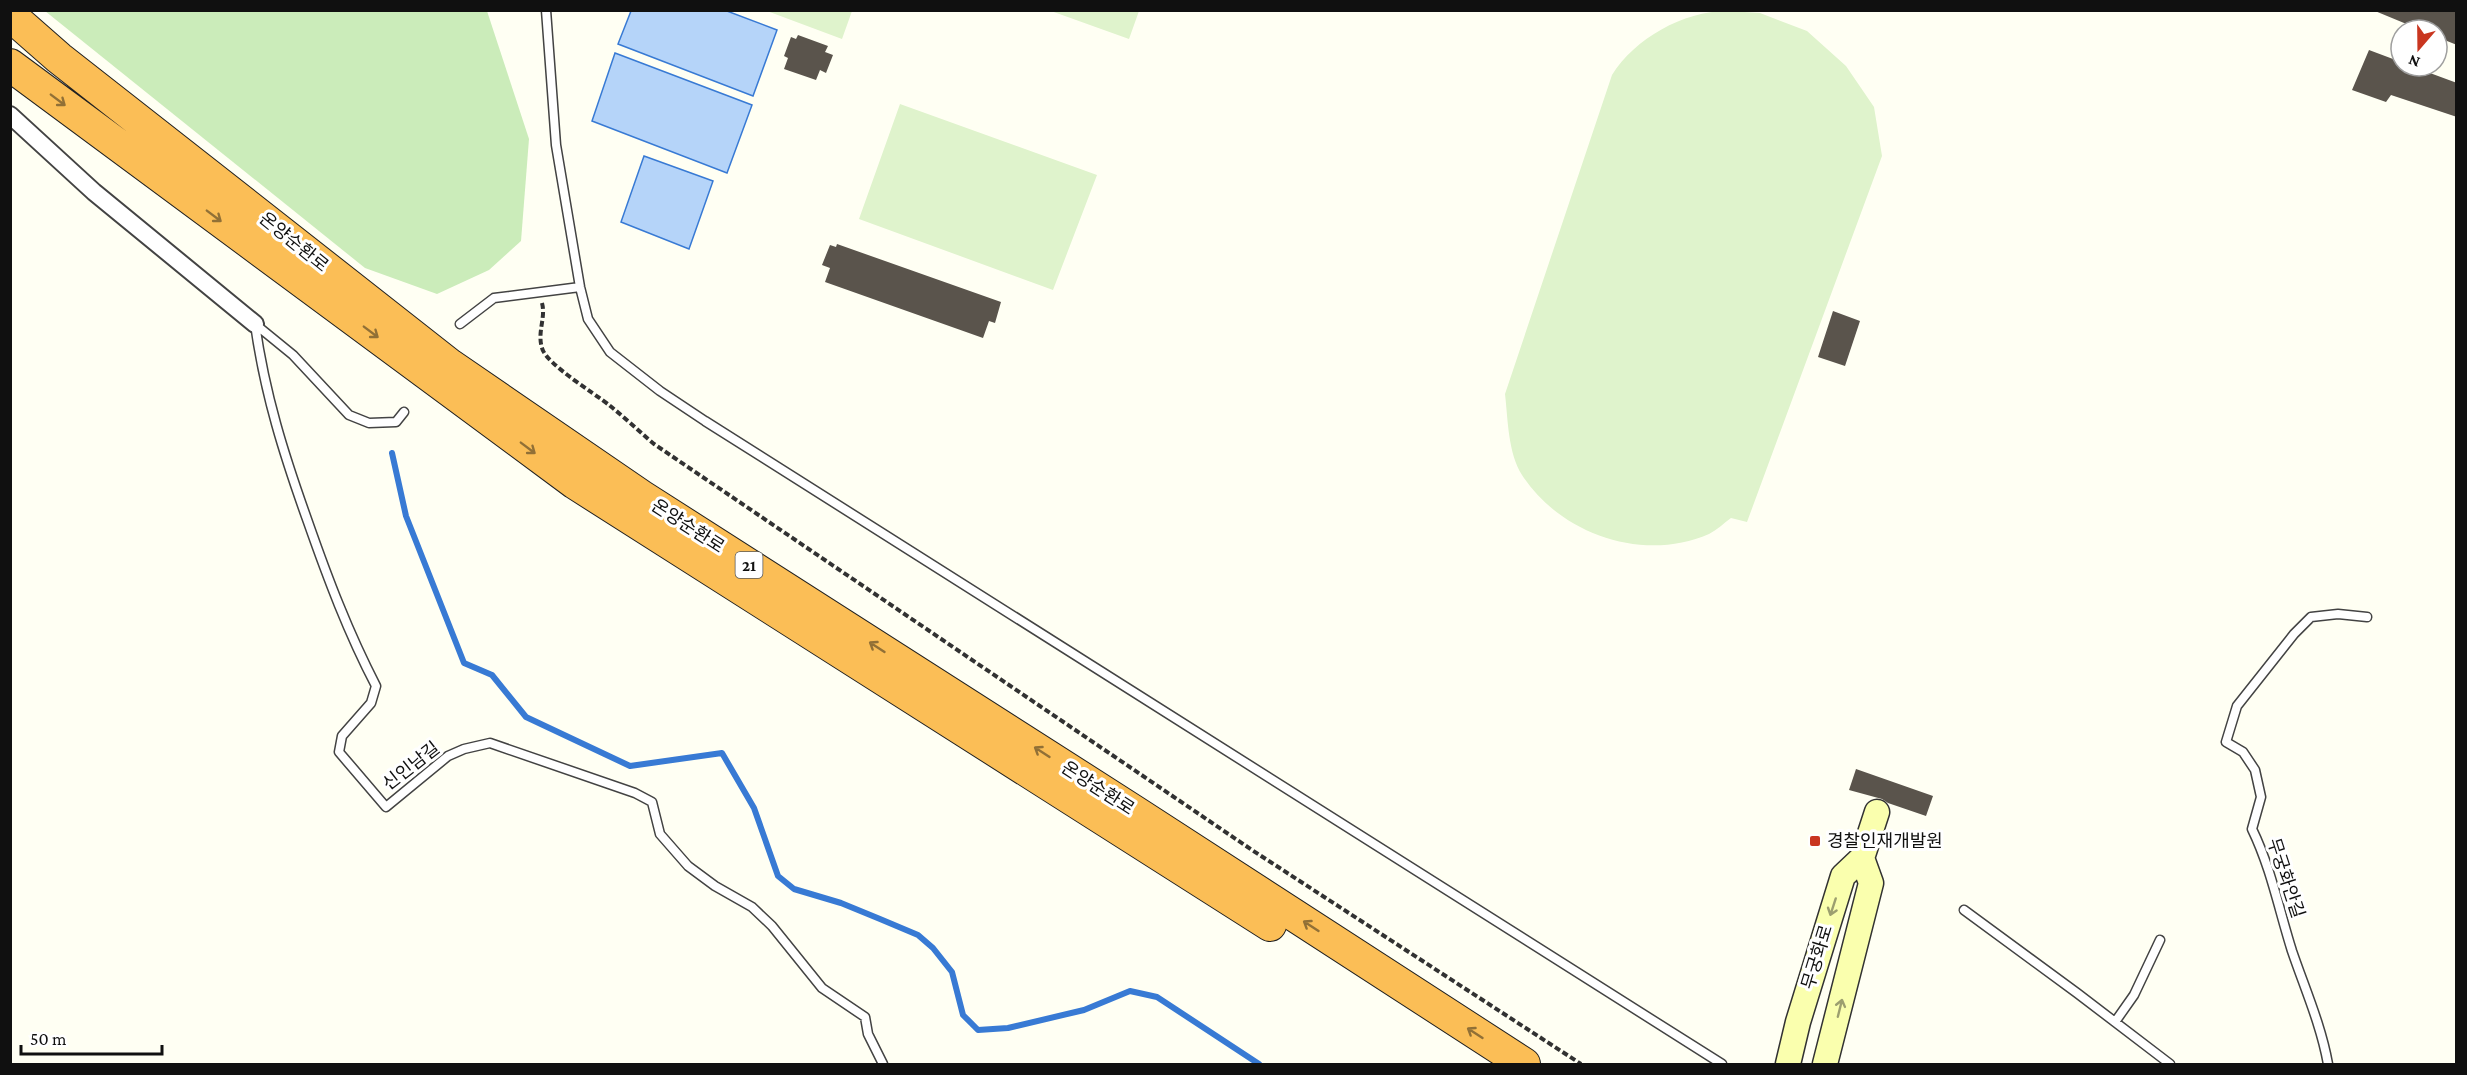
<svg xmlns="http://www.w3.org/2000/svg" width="2467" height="1075" viewBox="0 0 2467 1075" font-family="'Crimson Pro','Noto Sans KR',serif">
<rect width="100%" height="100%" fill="#fffff3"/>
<path fill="#cbecba" d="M45,11H487L529,139L521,241L489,270L437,294L365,268Z"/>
<path fill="#dff3cc" d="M767,11H852L842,39Z
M1051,11L1139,10V11L1129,39Z
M1729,11L1760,13L1807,31L1846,66L1874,107L1882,156L1747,522L1731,518C1724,523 1717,530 1709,534C1643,563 1560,534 1522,475C1508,453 1508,420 1505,394L1612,75C1635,38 1685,10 1729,11Z
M900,104L1097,175L1053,290L859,219Z"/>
<path fill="#b5d4f9" stroke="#387ad4" stroke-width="1.5" d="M631,11H727L777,30L753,96L618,44Z
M615,53L752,105L727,173L592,121Z
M644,156L713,181L689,249L621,222Z"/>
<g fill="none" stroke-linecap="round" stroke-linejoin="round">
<path stroke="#387ad4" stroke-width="6" d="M392,453L406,516L464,663L492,675L526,717L630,766L722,753L754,808L778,876L794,889L841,903L880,919L918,935L933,948L952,972L963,1015L978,1030L1008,1028L1084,1010L1130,991L1157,997L1259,1064"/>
</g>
<path fill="#5a544c" d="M2457,10V45L2437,37V30H2421L2375,11Z
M798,35L828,46L825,52L833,55L826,73L820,70L816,80L784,69L788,58L784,56L791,37L796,39Z
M2369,50L2401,62V66H2411L2457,83V117L2391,95L2386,102L2352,90Z
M837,244L1001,302L995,323L989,321L983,338L825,282L830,268L822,265L830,245L836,247Z
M1833,311L1860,321L1845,366L1818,357Z
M1856,769L1933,796L1926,816L1888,803L1882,799L1849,790Z"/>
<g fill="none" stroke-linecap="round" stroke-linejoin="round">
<defs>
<path id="lane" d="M546,10L556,145L580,287L588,319L610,352L660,391L705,421L1722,1064
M255,324C265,395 284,455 308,522C328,579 348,632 376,686L371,703L342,736L339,752L386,807L448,756L464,749L490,743L635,793L652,802L660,834L688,866L715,886L752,907L772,926L822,988L865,1017L868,1034L883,1064
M255,324L293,355L349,415L369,423L396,422L404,412
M460,324L494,298L580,287
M1964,910L2077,993L2170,1064
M2115,1022L2134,995L2160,940
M2328,1064C2321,1025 2305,989 2292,951C2279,910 2271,868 2252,829L2261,797L2255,770L2243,752L2226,742L2237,706L2294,634L2311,617L2338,614L2367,617"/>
<path id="street" d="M10,115L94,192L255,324"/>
<path id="secondary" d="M1788,1064L1798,1022L1843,876L1862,858L1877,812
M1825,1064L1871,883L1862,858"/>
<path id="highway" d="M10,15L59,58L450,365L641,496L1135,812L1524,1064
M10,65L575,483L1270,925"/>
</defs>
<use href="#lane" stroke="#434343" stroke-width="11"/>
<use href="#street" stroke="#434343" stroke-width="20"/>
<use href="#secondary" stroke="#323232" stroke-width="27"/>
<use href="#highway" stroke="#212121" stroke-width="34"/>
<path stroke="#323232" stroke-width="4" stroke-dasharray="6 3" stroke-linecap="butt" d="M542,303C546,318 537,332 542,348C546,364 594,393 609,405C624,417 639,431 654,444L1252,850L1581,1064"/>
<use href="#lane" stroke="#fff" stroke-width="8"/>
<use href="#street" stroke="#fff" stroke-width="16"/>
<use href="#secondary" stroke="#faffae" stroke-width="24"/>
<use href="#highway" stroke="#fbbe56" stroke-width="32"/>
</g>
<defs><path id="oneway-shaft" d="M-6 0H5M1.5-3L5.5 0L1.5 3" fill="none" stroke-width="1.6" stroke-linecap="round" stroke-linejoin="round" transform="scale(1.5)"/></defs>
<g stroke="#917036">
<use href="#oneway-shaft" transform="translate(58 100) rotate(37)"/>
<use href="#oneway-shaft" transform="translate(214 216) rotate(37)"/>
<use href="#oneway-shaft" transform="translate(371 332) rotate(37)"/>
<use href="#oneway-shaft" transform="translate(528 448) rotate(37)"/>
<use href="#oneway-shaft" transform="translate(877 647) rotate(-147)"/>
<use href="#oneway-shaft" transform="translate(1042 752) rotate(-147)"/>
<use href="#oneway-shaft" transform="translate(1311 926) rotate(-147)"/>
<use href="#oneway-shaft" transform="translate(1475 1033) rotate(-147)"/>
</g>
<g stroke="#9c9f6f">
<use href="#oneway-shaft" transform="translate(1833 907) rotate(108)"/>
<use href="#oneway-shaft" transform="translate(1840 1008) rotate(-76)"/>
</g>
<rect fill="#c93620" stroke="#fff" stroke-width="2" x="1809" y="835" width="12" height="12" rx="3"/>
<g text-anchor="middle" stroke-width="6" stroke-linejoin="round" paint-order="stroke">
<rect fill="#fff" stroke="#585858" stroke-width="1.5" x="735.5" y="552" width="27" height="26" rx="4.5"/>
<g font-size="16" font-weight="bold" fill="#101010">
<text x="749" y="571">21</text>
</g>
<g font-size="18" fill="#101010" stroke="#fff">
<text transform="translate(294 242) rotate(39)" y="6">온양순환로</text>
<text transform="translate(688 526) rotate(33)" y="6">온양순환로</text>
<text transform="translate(411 766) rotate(-38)" y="6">신인남길</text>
<text transform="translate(1098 788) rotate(33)" y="6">온양순환로</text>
<text transform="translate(2286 878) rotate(72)" y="6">무궁화안길</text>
<text transform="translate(1817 957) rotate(-73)" y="6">무궁화로</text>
</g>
<g font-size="18" fill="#101010" stroke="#fff" text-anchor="start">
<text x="1827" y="847">경찰인재개발원</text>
</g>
</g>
<rect width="2467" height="1075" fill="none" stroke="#101010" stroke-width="24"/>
<g transform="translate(2419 48) rotate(200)"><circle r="28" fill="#ffffff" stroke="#9f9f9f" stroke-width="1.5"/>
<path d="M0-4.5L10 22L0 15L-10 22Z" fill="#c93620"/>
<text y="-9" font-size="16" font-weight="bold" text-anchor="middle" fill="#101010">N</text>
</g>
<path d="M21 1045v9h141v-9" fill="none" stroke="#101010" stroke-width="3"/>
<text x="30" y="1045" font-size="18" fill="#101010" stroke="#ffffff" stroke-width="4.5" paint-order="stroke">50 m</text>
</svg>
